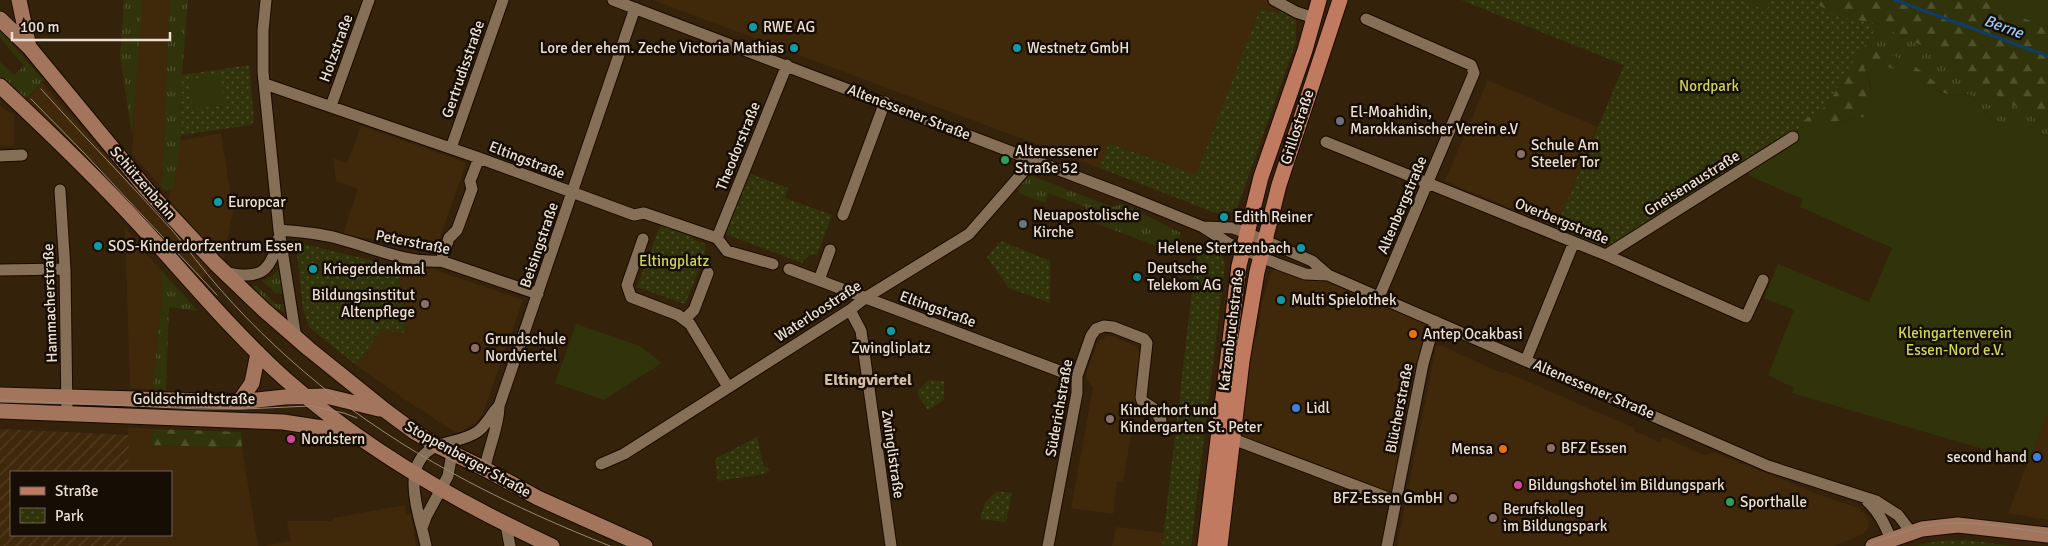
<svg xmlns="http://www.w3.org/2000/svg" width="2048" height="546" viewBox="0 0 2048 546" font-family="Signika,sans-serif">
<defs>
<pattern id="industrial-furrows" width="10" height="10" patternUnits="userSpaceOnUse" patternTransform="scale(1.25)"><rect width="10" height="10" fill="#40290b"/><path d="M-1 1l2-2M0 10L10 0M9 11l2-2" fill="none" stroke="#533e22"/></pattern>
<pattern id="grass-tufts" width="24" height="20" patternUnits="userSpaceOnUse" patternTransform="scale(1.25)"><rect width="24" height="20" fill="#31340a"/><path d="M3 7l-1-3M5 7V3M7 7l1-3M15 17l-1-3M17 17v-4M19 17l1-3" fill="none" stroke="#4f512d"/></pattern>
<pattern id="forest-firs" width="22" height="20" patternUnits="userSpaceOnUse" patternTransform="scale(1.25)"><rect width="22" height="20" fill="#31340a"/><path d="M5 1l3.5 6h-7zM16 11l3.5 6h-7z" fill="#4f512d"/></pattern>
<pattern id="park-dots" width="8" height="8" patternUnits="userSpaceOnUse" patternTransform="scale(1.25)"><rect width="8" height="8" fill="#31340a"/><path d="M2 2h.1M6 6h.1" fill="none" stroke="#4f512d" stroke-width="1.8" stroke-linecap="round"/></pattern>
</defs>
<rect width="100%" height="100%" fill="#34220b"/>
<path fill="#40290b" d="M142,0H171L169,13L162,188L132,154L137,47Z
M653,0H1282L1277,14L1260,8L1196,176L1110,143L1100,168Z
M1488,80L1597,127L1556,227L1445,181Z
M42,83L130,182L211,269L199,282L78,149L27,100Z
M0,106L14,115V145L0,146Z
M361,126L465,162V167L435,251L343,234L358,189L336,181L333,158L347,163Z
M221,133L233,211L222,269L167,209L170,191L174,189L175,184L179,141Z
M125,228L161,270V303L153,389L130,388Z
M1274,264L1326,277L1431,322L1395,499L1235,436L1245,361L1258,332L1262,301Z
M398,267L433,269L523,300L483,413L477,422L460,432H455L404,399L356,365L382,328L386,331L406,332Z
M1106,336H1111L1136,346L1140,353L1136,404L1131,435L1123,482L1117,481L1113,514L1071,508L1093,388L1087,379V371L1097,343Z
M1439,345L1502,373L1506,372L1634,428V431L1660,442L1663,437L1704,455L1716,453L1820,495L1858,508L1868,517L1869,527L1863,534L1834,546H1397L1436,346Z
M2048,410V520L2008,513Z
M128,427L153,429L152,445L242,448L258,546H127L128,535H171V472H128Z
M405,505L406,515L411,514L416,546H263L291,541L287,521H332L334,518Z
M1116,527L1163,533L1162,546H1112Z"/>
<path fill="url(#industrial-furrows)" d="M0,429L129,435L128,472H11V535H128L127,546H0Z"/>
<path fill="url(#grass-tufts)" d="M124,0H142L132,136L120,56Z
M171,0H188L182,75L181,135L174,189L167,191L162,188L169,13Z
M1877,24L1958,63L1995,94L2036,119L2048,124V136L1992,120L1970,94L1953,96L1912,64L1864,44L1872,36Z
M0,30L44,81L25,100L0,77V62L14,75L24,66L0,38Z
M1030,175L1112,207L1124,204L1181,233L1175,253L1082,218L1086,207L1049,193L1045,203L1019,193L1018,189Z
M161,270L198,311L169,307L166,390L153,389L161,303Z
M278,270H279L283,293L281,294L276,293L262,281L272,276Z
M256,285L276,304H284L285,311L284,313L270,304L251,287Z"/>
<path fill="url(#forest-firs)" d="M1810,0H1986V2L2048,28V124L2036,119L1995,94L1958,63L1877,24L1837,16Z
M1864,44L1912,64L1953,96L1927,87L1870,58L1867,73L1872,96L1864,117L1800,128L1799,123L1828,105L1845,73Z
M153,429L241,432L242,448L151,445Z"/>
<path fill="url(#park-dots)" d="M1461,0H1810L1837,16L1877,24L1872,36L1845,73L1828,105L1800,123V128L1793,136L1606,254L1574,241L1556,227L1624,65Z
M1260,8L1277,14L1279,10L1296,19V42L1236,211L1218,214L1100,168L1109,143L1196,175Z
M249,65L254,121L251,125L181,135L182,75Z
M745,172L788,188L785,198L832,215L817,255C809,254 807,256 802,263L720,232Z
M661,223L690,234L694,240L706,244L705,254L685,304L637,287Z
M1001,241L1050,261V303L1009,288L987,257Z
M296,242L398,267L406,333L386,331L382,329L356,365L309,327L303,310Z
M1202,245C1211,250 1225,253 1225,265L1191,546H1162L1195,266Z
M929,380L944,381V400L928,410L918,395V390Z
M757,437L763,465L770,470L764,474L718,481L715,459Z
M997,491L1012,493L1006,522L980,519L985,502Z
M1965,540L2014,546H1914L1939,541Z"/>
<path fill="#31340a" d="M1743,0H1772L1766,11Z
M1986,0H2048V28L1986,2Z
M1870,58L1942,93L1953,96L1970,94L1992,120L2048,136V411L2027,465L2017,462V459L1792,393L1794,388L1768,375L1794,310L1764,298L1778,264L1869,302L1892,248L1800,207L1802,199L1750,176L1745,170L1794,138L1800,128L1864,117C1871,98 1875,87 1864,68Z
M221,75L225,105L193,109L189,79Z
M576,324L640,346L662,363L604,400L555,383Z"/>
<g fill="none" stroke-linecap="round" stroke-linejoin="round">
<path stroke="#0e3d6c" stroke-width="3" d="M1895,0L2048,56"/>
<defs>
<path id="street" d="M266,0L263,31V72L279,230L296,338
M613,0L1122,194L1203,227L1228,243L1278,264L1305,274L1328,275
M1274,0L1296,12L1314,18
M1366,19L1471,65L1474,73L1379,297
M265,84L479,158L634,215L644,213L717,238L727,251L773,264
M331,106L369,0
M1326,142L1606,255L1746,317L1763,280
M451,148L503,0
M0,156L22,155
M60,190L65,269L67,414
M843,215L885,102
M1203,227L1233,228L1247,233L1312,261L1328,275L1768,466L1876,501L1898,515L1911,532
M279,230C299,232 321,233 340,239C374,248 405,263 441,261L538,294
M717,238L787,65
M643,239L627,285L631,297L678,315L690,324L728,387
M1606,255L1793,137
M441,261L449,238L457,230L472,189L470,181L479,158
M789,269L1062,372L1077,376
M0,270L65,269
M225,272C258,280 271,274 278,239
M819,280L830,250
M850,310L861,331L891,546
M685,319L694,310L708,273
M1526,360L1574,242
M1233,439L1396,501
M601,464L624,454L850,310L865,298L969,234L1024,171L1030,159
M485,469C488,448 499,427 499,406L635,8
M1867,501C1879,512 1884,523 1891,539
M506,525L510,546
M422,528L426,517L448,476L452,453
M426,546C420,515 397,463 437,446C450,441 465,440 477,432C486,426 491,414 499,406
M1048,546L1077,393V376L1091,336L1096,329L1104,326L1113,327L1144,339L1147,343L1141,397L1142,401L1153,408L1161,420
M1387,546L1423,364L1435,321"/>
<path id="secondary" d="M19,0L29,47
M0,19L29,47L147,190L215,263L263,309L309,349L386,411L413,431L438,446L485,469L538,498L645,546
M0,86C48,131 95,176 139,224C187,276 232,331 284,378C363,448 456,502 552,546
M0,395L239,402L285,397L326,396L379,409
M239,402L252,383L258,353
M0,411L283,422L349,432
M1873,546L1922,529L1958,525L2048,535"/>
<path id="primary" d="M1205,546L1239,266L1261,177L1305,50L1319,0
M1220,546L1242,361L1257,272L1279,185L1340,0"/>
</defs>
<use href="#street" stroke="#1b0a00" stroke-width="13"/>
<use href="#secondary" stroke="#1b0a00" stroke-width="17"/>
<use href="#primary" stroke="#1b0a00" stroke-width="17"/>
<use href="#street" stroke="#856f57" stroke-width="11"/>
<use href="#secondary" stroke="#a2755c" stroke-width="15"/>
<use href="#primary" stroke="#bf7a60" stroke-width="15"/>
<path stroke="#988977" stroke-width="1" d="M41,89C84,137 129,182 172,230C188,249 203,270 220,289C254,328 294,365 335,397C418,461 514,508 610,546
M31,99L85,154L217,295
M0,400L199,409H244L310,406L344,413L357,418
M1866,546C1888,537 1909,529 1933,525C1970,519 2010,528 2048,533"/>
</g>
<g fill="#0f9aa8" stroke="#160d05" stroke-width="2">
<circle cx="753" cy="27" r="5"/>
<circle cx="794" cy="48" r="5"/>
<circle cx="1017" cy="48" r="5"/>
<circle cx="218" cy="202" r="5"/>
<circle cx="1224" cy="217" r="5"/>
<circle cx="98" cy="246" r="5"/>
<circle cx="1301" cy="248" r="5"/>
<circle cx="313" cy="269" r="5"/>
<circle cx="1137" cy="277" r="5"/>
<circle cx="1281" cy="300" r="5"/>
<circle cx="891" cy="331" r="5"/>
</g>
<g fill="#6b7280" stroke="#160d05" stroke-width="2">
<circle cx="1340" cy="121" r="5"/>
<circle cx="1023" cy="224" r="5"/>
</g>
<g fill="#8d6e63" stroke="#160d05" stroke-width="2">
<circle cx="1521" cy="154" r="5"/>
<circle cx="425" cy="304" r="5"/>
<circle cx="475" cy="348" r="5"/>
<circle cx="1110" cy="419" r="5"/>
<circle cx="1551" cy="448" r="5"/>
<circle cx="1453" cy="498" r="5"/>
<circle cx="1493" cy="518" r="5"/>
</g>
<g fill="#2e9e5b" stroke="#160d05" stroke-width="2">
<circle cx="1005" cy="160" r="5"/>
<circle cx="1730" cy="502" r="5"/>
</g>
<g fill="#e8710a" stroke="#160d05" stroke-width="2">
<circle cx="1413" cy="334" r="5"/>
<circle cx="1503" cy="449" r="5"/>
</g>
<g fill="#3f7fe0" stroke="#160d05" stroke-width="2">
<circle cx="1296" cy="408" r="5"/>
<circle cx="2037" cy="457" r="5"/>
</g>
<g fill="#d1479c" stroke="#160d05" stroke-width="2">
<circle cx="291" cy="439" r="5"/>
<circle cx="1518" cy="485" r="5"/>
</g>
<g text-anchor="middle" stroke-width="5" stroke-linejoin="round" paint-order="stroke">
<g font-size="15" fill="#ede0d3" stroke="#160d05" text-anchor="start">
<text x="763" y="32">RWE AG</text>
<text x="784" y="53" text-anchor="end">Lore der ehem. Zeche Victoria Mathias</text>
<text x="1027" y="53">Westnetz GmbH</text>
<text x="1350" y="117">El-Moahidin,<tspan x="1350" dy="17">Marokkanischer Verein e.V</tspan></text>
<text x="1531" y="150">Schule Am<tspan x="1531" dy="17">Steeler Tor</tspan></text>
<text x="1015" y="156">Altenessener<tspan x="1015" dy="17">Straße 52</tspan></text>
<text x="228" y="207">Europcar</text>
<text x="1033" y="220">Neuapostolische<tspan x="1033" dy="17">Kirche</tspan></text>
<text x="1234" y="222">Edith Reiner</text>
<text x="108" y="251">SOS-Kinderdorfzentrum Essen</text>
<text x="1291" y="253" text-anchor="end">Helene Stertzenbach</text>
<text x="1147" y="273">Deutsche<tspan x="1147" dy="17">Telekom AG</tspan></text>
<text x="323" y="274">Kriegerdenkmal</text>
<text x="415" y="300" text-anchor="end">Bildungsinstitut<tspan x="415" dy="17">Altenpflege</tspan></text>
<text x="1291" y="305">Multi Spielothek</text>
<text x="1423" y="339">Antep Ocakbasi</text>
<text x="485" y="344">Grundschule<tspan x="485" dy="17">Nordviertel</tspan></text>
<text x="891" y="353" text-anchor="middle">Zwingliplatz</text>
<text x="1306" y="413">Lidl</text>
<text x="1120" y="415">Kinderhort und<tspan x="1120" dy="17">Kindergarten St. Peter</tspan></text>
<text x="301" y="444">Nordstern</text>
<text x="1561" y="453">BFZ Essen</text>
<text x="1493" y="454" text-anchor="end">Mensa</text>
<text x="2027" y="462" text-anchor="end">second hand</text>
<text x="1528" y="490">Bildungshotel im Bildungspark</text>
<text x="1443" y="503" text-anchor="end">BFZ-Essen GmbH</text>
<text x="1740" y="507">Sporthalle</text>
<text x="1503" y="514">Berufskolleg<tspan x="1503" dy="17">im Bildungspark</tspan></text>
</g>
<g font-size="15" fill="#ede0d3" stroke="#160d05">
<text transform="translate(336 48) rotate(-70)" y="5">Holzstraße</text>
<text transform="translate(463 69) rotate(-71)" y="5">Gertrudisstraße</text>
<text transform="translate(909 112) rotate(21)" y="5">Altenessener Straße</text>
<text transform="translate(1297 127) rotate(-72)" y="5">Grillostraße</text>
<text transform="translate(738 146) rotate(-68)" y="5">Theodorstraße</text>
<text transform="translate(527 160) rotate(21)" y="5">Eltingstraße</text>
<text transform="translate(143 183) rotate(49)" y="5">Schützenbahn</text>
<text transform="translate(1692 183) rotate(-32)" y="5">Gneisenaustraße</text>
<text transform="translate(1402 205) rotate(-67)" y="5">Altenbergstraße</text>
<text transform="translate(1562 221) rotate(22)" y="5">Overbergstraße</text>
<text transform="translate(413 242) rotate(11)" y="5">Peterstraße</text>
<text transform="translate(539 245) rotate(-71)" y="5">Beisingstraße</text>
<text transform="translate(50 303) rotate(-92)" y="5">Hammacherstraße</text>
<text transform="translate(938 309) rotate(20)" y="5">Eltingstraße</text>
<text transform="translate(818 311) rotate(-33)" y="5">Waterloostraße</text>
<text transform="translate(1231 330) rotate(-83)" y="5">Katzenbruchstraße</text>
<text transform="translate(1594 389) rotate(23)" y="5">Altenessener Straße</text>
<text x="194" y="404">Goldschmidtstraße</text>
<text transform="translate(1059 408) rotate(-80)" y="5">Süderichstraße</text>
<text transform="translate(1399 408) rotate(-79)" y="5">Blücherstraße</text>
<text transform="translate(893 454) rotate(82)" y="5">Zwinglistraße</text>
<text transform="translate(468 459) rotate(29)" y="5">Stoppenberger Straße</text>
</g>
<g font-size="15" fill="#ced759" stroke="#160d05">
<text x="1709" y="91">Nordpark</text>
<text x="674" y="266">Eltingplatz</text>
<text x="1955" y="338">Kleingartenverein<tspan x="1955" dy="17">Essen-Nord e.V.</tspan></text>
</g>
<g font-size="16" font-style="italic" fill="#9bc9fd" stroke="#160d05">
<text transform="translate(2004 26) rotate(20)" y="6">Berne</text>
</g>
<g font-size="16" font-weight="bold" fill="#d5bca2" stroke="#160d05">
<text x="868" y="385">Eltingviertel</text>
</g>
</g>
<rect x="10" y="471" width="162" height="65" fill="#160d05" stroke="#6c6157"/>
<rect x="20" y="487" width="25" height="8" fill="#bf7a60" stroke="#6c6157"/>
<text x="55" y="496" font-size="15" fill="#ede0d3">Straße</text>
<rect x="20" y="508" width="25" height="15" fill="url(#park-dots)" stroke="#6c6157"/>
<text x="55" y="521" font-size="15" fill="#ede0d3">Park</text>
<path d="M12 32v8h158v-8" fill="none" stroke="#ede0d3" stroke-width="2.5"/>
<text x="20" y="32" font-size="15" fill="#ede0d3" stroke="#160d05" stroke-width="4" paint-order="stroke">100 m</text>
</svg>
